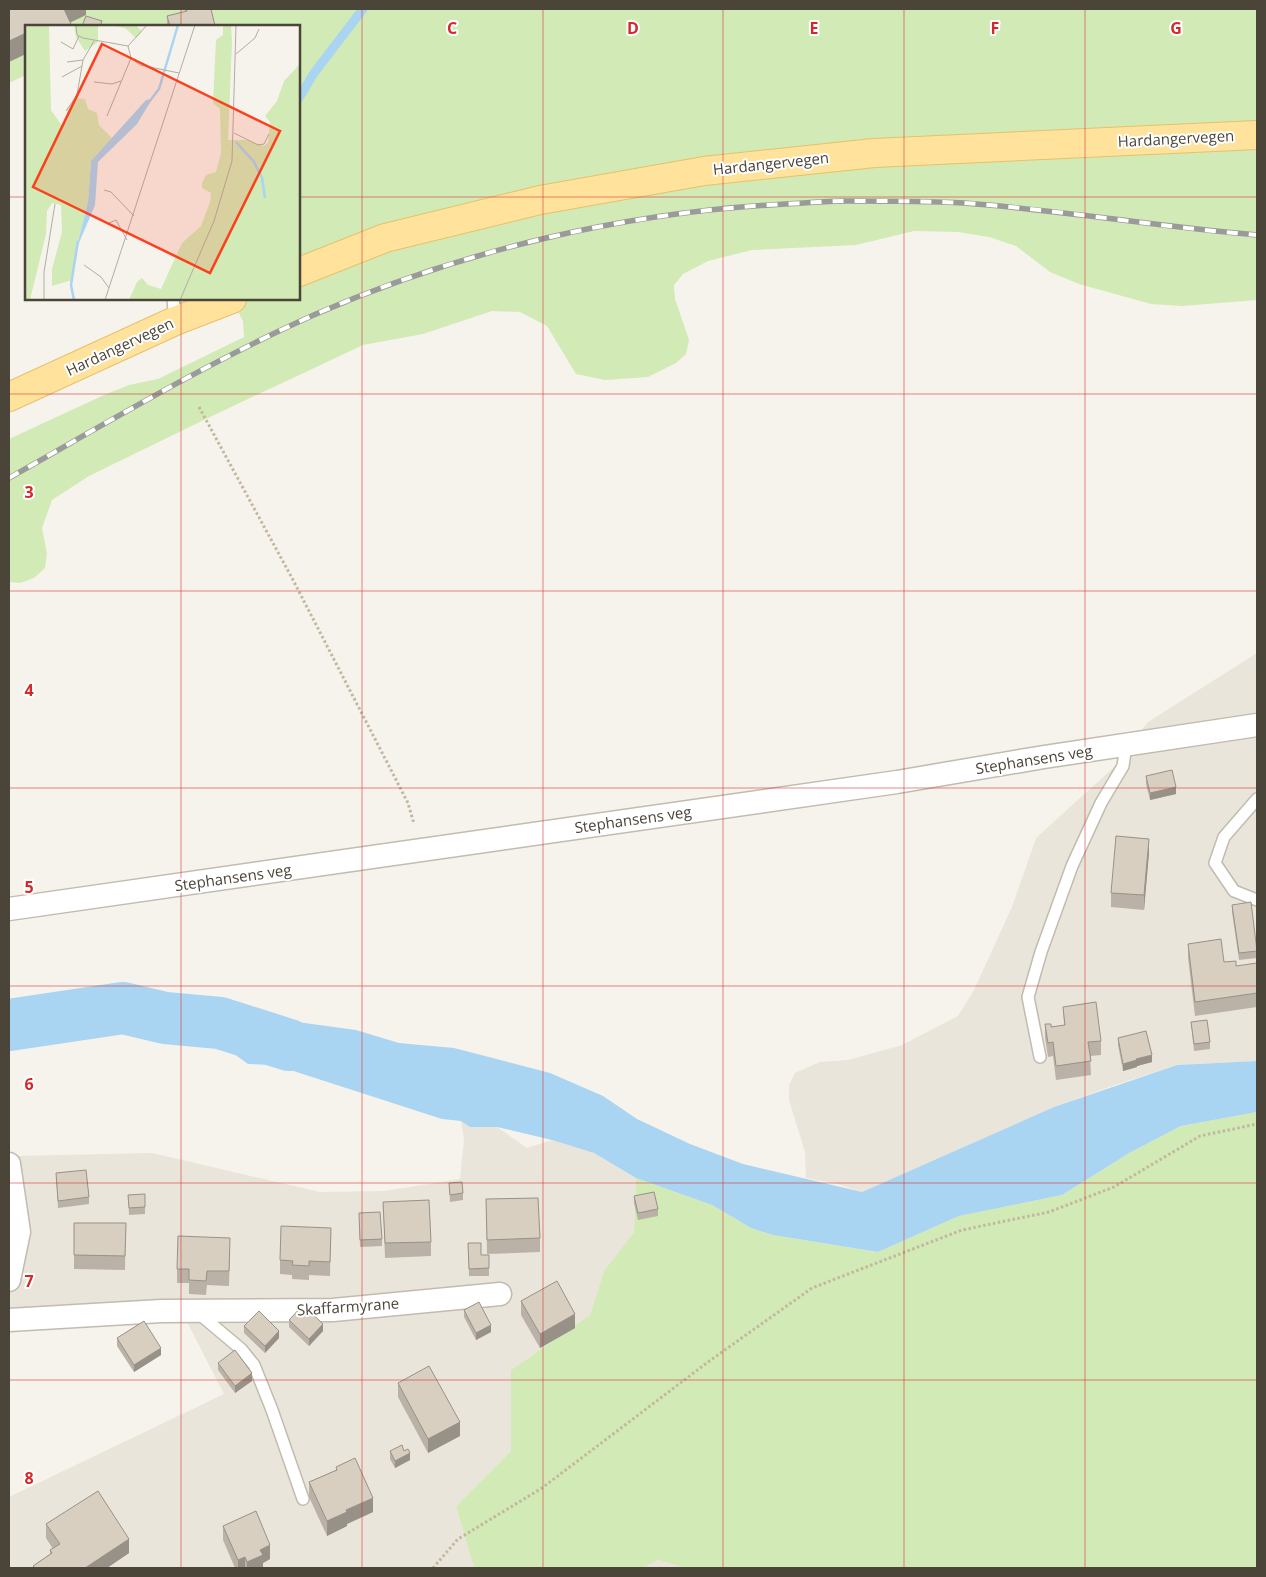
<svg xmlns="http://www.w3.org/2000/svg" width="1266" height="1577" viewBox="0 0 1266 1577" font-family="'Open Sans',sans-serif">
<rect width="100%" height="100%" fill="#f6f3ec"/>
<path fill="#eae5da" d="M1257,653V1061L1177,1065L1115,1085L1054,1107L862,1192L837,1184L806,1178L805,1152L789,1100V1085L795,1073L820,1062L848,1060L902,1045L958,1016L974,990L1012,907L1036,838L1113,768L1148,722Z
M461,1121L470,1127H497L527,1148L552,1140L594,1153L636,1178L634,1232L604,1271L590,1315L511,1370V1451L456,1506L474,1568H9V1497L224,1394L184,1316L9,1320V1153L15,1156L152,1153L320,1192L384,1191L460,1179L464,1139Z
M657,1560L685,1568H643Z"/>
<path fill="#d2eab5" d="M9,9H1257V300L1182,306L1151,304L1079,284L1050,272L1016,246L989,237L958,232L914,231L856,245L752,250L708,261L683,274L674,285L675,299L689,340L686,354L676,363L648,377L605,380L576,374L547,326L520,312L492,311L423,334L363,345L212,416L89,476L52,500L42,528L47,554L45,568L34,578L20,583L9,582V439L104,395L129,385L158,379L244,337L243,321L231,299H299V26H26V75L9,83Z
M1257,1112V1568H685L658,1560L643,1568H474L456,1506L511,1451V1370L590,1315L604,1271L634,1232L636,1178L712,1205L751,1228L773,1235L878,1252L959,1216L1062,1195L1131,1152L1181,1126Z"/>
<path fill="#a9d4f2" d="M249,1010L275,1019L356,1030L399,1043L454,1048L550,1073L603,1096L637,1119L690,1144L743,1164L862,1192L1054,1107L1177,1065L1257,1061V1112L1181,1126L1131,1152L1062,1195L959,1216L878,1252L773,1235L751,1228L712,1205L636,1178L594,1153L552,1140L497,1127H470L461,1121L442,1119L275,1065L248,1064L237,1056L222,1032L220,1023L222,1016Z"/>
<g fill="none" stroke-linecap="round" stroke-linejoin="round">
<path stroke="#a9d4f2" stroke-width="9" d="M299,98L314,73L363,9"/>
<path stroke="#a9d4f2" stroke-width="52" d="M9,1025L123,1008L165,1018L220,1023L289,1045"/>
<defs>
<path id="lane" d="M173,299L175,321
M1257,799L1224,837L1215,863L1234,891L1257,900
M1040,1057L1028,997L1041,952L1072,866L1101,803L1123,766L1126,745
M197,1312L241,1349L254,1365L272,1410L303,1499"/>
<path id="street" d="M9,909L897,782L1044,757L1257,725
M9,1164L19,1232L9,1280
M9,1320L161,1311L333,1310L500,1294"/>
<path id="primary" d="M299,272L385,238L540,200L704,171L874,153L1257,135
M9,397L175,321L232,299"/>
</defs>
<use href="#lane" stroke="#c2bbae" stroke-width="14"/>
<use href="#street" stroke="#c2bbae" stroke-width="25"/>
<use href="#primary" stroke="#e6c16a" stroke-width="30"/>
<path stroke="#c4b79f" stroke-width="3" stroke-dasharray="2.5 2.5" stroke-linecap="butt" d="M199,407L292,578L408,803L414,824
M433,1568L458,1539L542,1488L708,1362L812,1288L962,1230L1049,1212L1114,1187L1200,1136L1257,1124"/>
<use href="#lane" stroke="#fff" stroke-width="11"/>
<use href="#street" stroke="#fff" stroke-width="22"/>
<use href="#primary" stroke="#ffe39c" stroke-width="28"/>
<defs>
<path id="rail" d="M9,478C110,421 210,361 316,314C464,250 625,212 786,204C806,203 826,201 845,201C885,201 924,201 964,203C1062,210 1159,227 1257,235"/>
</defs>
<use href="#rail" stroke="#9a9a9a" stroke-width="5.5"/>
<use href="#rail" stroke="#fff" stroke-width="4" stroke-dasharray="11" stroke-linecap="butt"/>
</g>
<path fill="#bab2a6" d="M185,9H211L215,26H167V16L185,11Z
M1146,776L1176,794L1150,800L1146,784Z
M1149,853L1144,910L1111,907V893Z
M1232,905L1257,950V958L1239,960L1232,912Z
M1188,944L1224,962L1236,966L1257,965V1007L1195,1016L1188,958Z
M1063,1007L1101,1041V1055L1090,1056L1091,1075L1056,1080L1053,1056L1048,1057L1045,1038V1024L1051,1027L1064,1025Z
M1191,1022L1210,1042V1049L1194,1051Z
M1118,1038L1152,1062L1137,1066V1067L1123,1071L1118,1045Z
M56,1173L89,1197V1204L58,1208Z
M449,1183L463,1193V1200L450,1202Z
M128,1195L145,1207V1214L129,1215Z
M634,1196L658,1209V1216L638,1220L634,1203Z
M486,1199L540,1238V1252L487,1254Z
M383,1202L431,1242V1256L385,1258Z
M359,1213L382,1239V1246L360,1247Z
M74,1223H126L125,1270L74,1269Z
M331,1228L330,1276L309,1275V1280L292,1279V1275L280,1274V1260Z
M468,1243L481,1255H489V1276H469Z
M230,1252L229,1286L207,1285L206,1295L189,1294V1283H177V1269Z
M521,1301L575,1328L540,1348L521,1315Z
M464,1310L491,1332L476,1340L464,1317Z
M289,1320L323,1331L309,1346L289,1327Z
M244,1326L279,1338L265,1353L244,1333Z
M117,1338L161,1355L134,1372L117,1346Z
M218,1363L252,1381L235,1393L218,1370Z
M398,1383L460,1436L428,1453L398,1397Z
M390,1451H404L410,1460L395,1468L390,1459Z
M336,1467L373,1512L347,1524V1526L327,1536L309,1497V1482L336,1470Z
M46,1524L129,1553L107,1568H33V1566L50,1554V1550L53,1549L46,1538Z
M223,1526L270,1559L263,1563V1568H235L223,1540Z"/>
<path fill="#979187" d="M63,9H86V15L63,26Z
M26,33V54L9,62V41Z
M1176,787V794L1150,800V793Z
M1149,839V853L1144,910V895Z
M1152,1055V1062L1137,1066V1067L1123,1071V1064L1136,1059Z
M575,1314V1328L540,1348V1334Z
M323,1324V1331L309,1346V1339Z
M491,1325V1332L476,1340V1333Z
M279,1331V1338L265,1353V1346Z
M161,1348V1355L134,1372V1365Z
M252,1373V1381L235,1393V1386Z
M460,1422V1436L428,1453V1439Z
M410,1453V1460L395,1468V1461Z
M373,1498V1512L347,1524V1526L327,1536V1521L346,1510Z
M129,1539V1553L107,1568H85Z
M270,1545V1559L263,1563V1568H247V1562L260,1550Z
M245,1557V1568H238V1560Z"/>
<path fill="#d8cfc1" stroke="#979187" d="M9,9H64L71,24L65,26H44L43,25L41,26H26V33L9,41Z
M186,9H211L215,26H170L167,16L187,11Z
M86,16L102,21L100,26H82Z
M1172,770L1176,787L1150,793L1146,776Z
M1116,836L1149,839L1144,895L1111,893Z
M1251,902L1257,951L1239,953L1232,905Z
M1221,939L1224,962L1236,961V966L1257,963V993L1195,1002L1188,944Z
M1096,1002L1101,1041L1088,1042L1091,1061L1056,1066L1053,1042L1048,1043L1045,1024H1051V1027L1065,1025L1063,1007Z
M1207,1020L1210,1042L1194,1044L1191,1022Z
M1146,1031L1152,1055L1136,1059L1137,1060L1123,1064L1118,1038Z
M86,1170L89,1197L58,1201L56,1173Z
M462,1182L463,1193L450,1195L449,1183Z
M654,1192L658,1209L638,1213L634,1196Z
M145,1194V1207L129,1208L128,1195Z
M538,1198L540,1238L487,1240L486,1199Z
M429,1200L431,1242L385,1243L383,1202Z
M380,1212L382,1239L360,1240L359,1213Z
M74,1223H126L125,1256L74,1255Z
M281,1226L331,1228L330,1262L309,1261V1266L292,1265L293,1261L280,1260Z
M178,1236L230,1238L229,1271H207L206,1281L189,1280V1269H177Z
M468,1243H481V1255H489V1268L469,1269Z
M557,1281L575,1314L540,1334L521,1301Z
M479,1302L491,1325L476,1333L464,1310Z
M303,1305L323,1324L309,1339L289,1320Z
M259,1311L279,1331L265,1346L244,1326Z
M144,1321L161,1348L134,1365L117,1338Z
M235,1350L252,1373L235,1386L218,1363Z
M429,1366L460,1422L428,1439L398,1383Z
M402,1445L404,1451L408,1449L410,1453L395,1461L390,1451Z
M355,1458L373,1498L346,1510L347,1512L327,1521L309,1482L337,1470L336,1467Z
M98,1491L129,1539L85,1568H35L33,1566L52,1553L50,1550L60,1544L46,1524Z
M256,1511L270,1545L260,1550L263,1555L247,1562L245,1557L238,1560L223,1526Z"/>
<path fill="none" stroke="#d62828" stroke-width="1" stroke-opacity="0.55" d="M181,9V26M362,9V1568M543,9V1568M723,9V1568M904,9V1568M1085,9V1568M9,197H26M299,197H1257M181,299V1568M9,394H1257M9,591H1257M9,788H1257M9,986H1257M9,1183H1257M9,1380H1257"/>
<g text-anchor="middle" stroke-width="4" stroke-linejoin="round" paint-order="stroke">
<g font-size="15" fill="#4b4439" stroke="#fff">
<text transform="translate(1176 139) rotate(-3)" y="5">Hardangervegen</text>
<text transform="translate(771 164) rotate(-6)" y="5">Hardangervegen</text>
<text transform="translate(120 347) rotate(-25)" y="5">Hardangervegen</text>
<text transform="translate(1034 760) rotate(-9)" y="5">Stephansens veg</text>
<text transform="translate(633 820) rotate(-8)" y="5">Stephansens veg</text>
<text transform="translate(233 878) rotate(-8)" y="5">Stephansens veg</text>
<text transform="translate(348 1307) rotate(-4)" y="5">Skaffarmyrane</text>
</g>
</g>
<g transform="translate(25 25)">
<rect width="275" height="275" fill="#f6f3ec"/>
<path d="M0,0H24L26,85L37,101L43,94L42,83L51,73L60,74L63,84L72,88L74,100L87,113L66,136L63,177L51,225L47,255L27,261V244L37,207L36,180L27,178L22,186L21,209L5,275H0ZM49,0H73V17L60,26L51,12ZM86,0H111L117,7L111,13L100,3ZM198,0H206L207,17L203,115H223L239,121L243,118L245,97L240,91L252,76L259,56L275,39V275H104L112,257L117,253L123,260L136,264L157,218L176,201L185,177L186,168L177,163V158L181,150L191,147L196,128L195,84L188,78L191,15L198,10Z" fill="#d2eab5"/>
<path d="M127,74L112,99L73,137L70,180L51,225L63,177L66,136L121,75Z" fill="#a9d4f2"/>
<path fill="none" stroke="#a9d4f2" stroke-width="2.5" d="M121,81L134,64L153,0M211,117L229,137L237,153L240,173M49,275L46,260L53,216"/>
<path fill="none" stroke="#b2ada4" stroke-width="1" d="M51,0L52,10L58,13L103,21L106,33L115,40L154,48M36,17L48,24L54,11M103,21L122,0M211,29L230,13L234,4M42,37L58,35L69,16M37,52L57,41M69,57L87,59L96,56M41,86L52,70L58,35M82,91L106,33M209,108L233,120L239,119L244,109M79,165L86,167L109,191M84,198L91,195L102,215M59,240L76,252L84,263M19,275V247L30,179M80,275L170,0M155,275L189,196L207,136L211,0"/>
<path fill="#fc3f1d" fill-opacity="0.15" stroke="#fc3f1d" stroke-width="2.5" d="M77,19L255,106L185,248L8,162Z"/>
<rect width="275" height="275" fill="none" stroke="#4b4439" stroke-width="2.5"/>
</g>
<g font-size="16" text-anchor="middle" font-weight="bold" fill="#d62828" stroke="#fff" stroke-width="4" stroke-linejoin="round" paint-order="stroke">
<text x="452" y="34">C</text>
<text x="633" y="34">D</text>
<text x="814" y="34">E</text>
<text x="995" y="34">F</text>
<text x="1176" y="34">G</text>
<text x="29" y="498">3</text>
<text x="29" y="696">4</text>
<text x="29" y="893">5</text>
<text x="29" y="1090">6</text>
<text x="29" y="1287">7</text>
<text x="29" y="1484">8</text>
</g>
<rect width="1266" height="1577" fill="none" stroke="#4b4439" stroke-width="20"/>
</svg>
